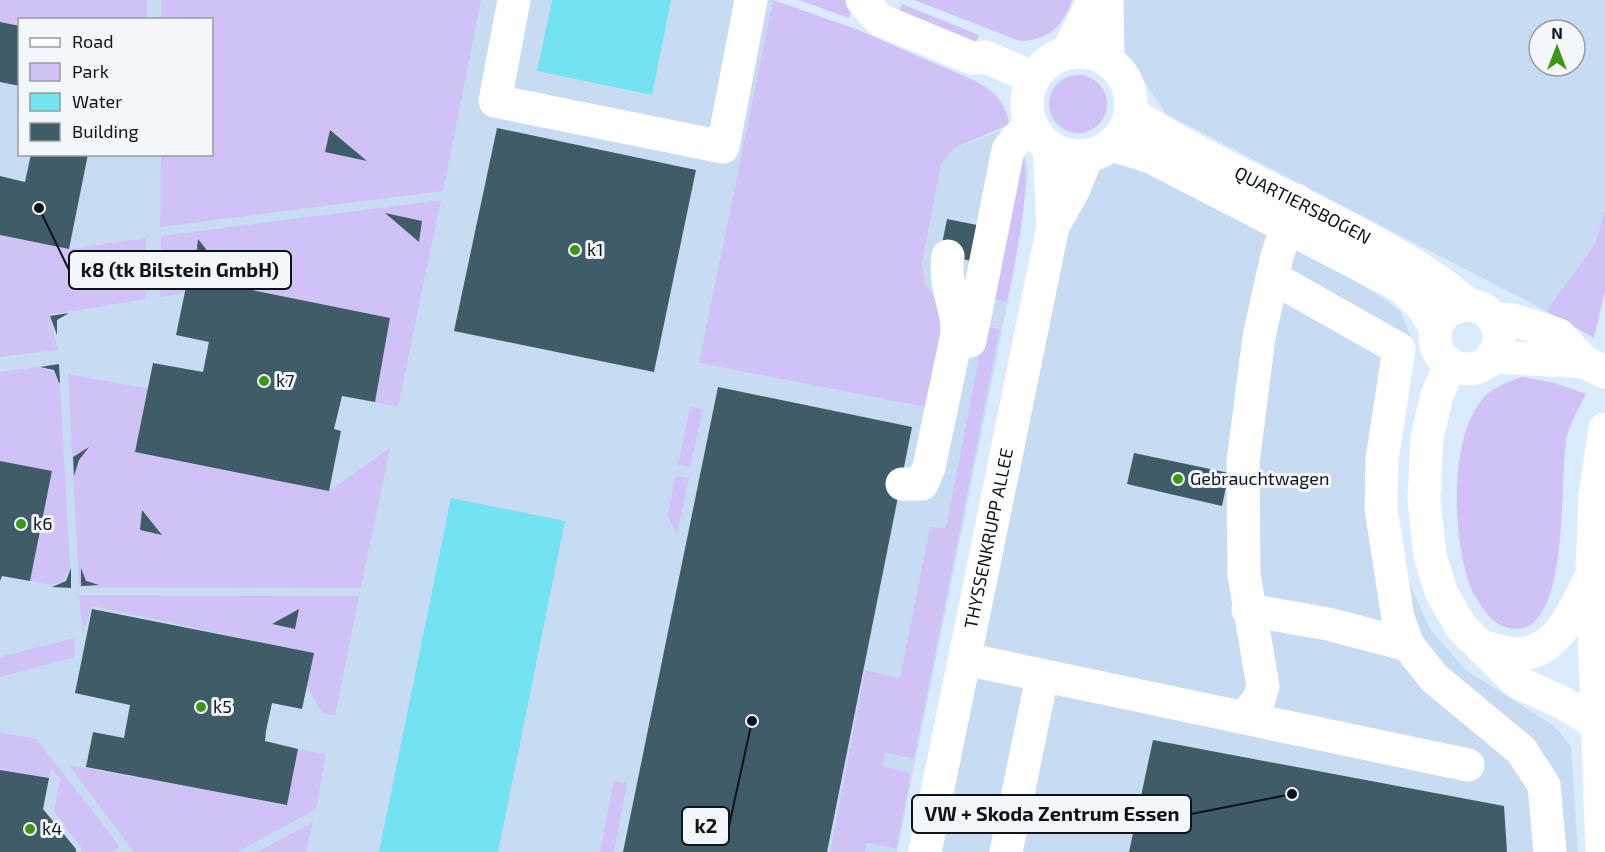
<svg xmlns="http://www.w3.org/2000/svg" width="1605" height="852" viewBox="0 0 1605 852" font-family="'Exo 2',sans-serif">
<rect width="100%" height="100%" fill="#dbebfe"/>
<path fill="#c7dcf2" fill-rule="evenodd" d="M0,0H773L700,363L928,408L945,313L926,285L922,264L941,165L954,148L1002,130L1009,123L1024,149L1028,174L1014,271L897,852H865L867,843L895,849L911,773L882,767L885,753L914,759L1000,328L986,326L946,529L930,527L900,678L865,671L830,852H0V770L49,777L51,756L37,739L0,732ZM20,20H212V154H20ZM1021,154L1026,169L1024,196L1007,302L987,297Z
M1115,0H1605V210L1595,244L1546,311L1166,114L1141,76L1120,57ZM1539,30H1575V66H1539Z
M1103,157L1149,158L1383,298L1400,311L1410,334L1411,362L1399,422L1395,519L1408,580L1430,629L1466,670L1554,726L1571,746L1578,852H929L1055,227Z"/>
<path fill="#d0c2f7" d="M0,0H147V19L20,20L19,26L0,22Z
M161,0H481L443,191L160,227L161,155L212,154V20L161,19Z
M773,0L856,29L973,80C993,90 1005,101 1009,123L1006,126L954,148L941,165L922,264L926,285L945,313L929,408L699,363Z
M799,0H851L854,1L849,18Z
M914,0H1072C1064,25 1048,41 1020,41Z
M902,4L979,35L973,50L896,19Z
M1049 104a29 29 0 1 1 58 0a29 29 0 1 1-58 0Z
M1022,154C1034,179 1013,271 1007,302L986,297Z
M441,200L398,407L375,402L390,318L188,277L184,293L160,297L161,236Z
M1605,210V291L1594,338L1546,311L1595,244Z
M0,235L69,249L146,238V299L49,315L58,350L0,357Z
M985,326L1000,329L914,759L885,753L882,766L911,773L896,849L867,843L865,852H830L865,670L900,678L930,527L946,528Z
M38,367L53,371L60,385L70,566L64,581L52,585L30,581L52,472L0,461V372Z
M68,374L148,389L136,452L329,491L390,448L361,588L79,587Z
M1522,377L1555,383L1586,394C1579,408 1569,425 1566,440C1560,479 1569,616 1523,628C1505,632 1491,621 1482,607C1478,600 1471,592 1469,583C1453,536 1449,444 1480,402C1489,389 1507,382 1522,377Z
M690,407L703,409L690,467L678,465Z
M675,476L689,478L677,535L668,516Z
M79,595L359,596L335,716L322,713L307,686L313,653L92,606L83,633Z
M74,638L75,657L0,677V657Z
M0,732L37,739L120,847L112,852H81V847L54,812L60,779L51,768L49,778L0,770Z
M298,749L326,754L316,809L238,852H134L69,765L287,805Z
M614,781L627,783L614,852H600Z
M313,822L306,852H257Z"/>
<path fill="#73e2f1" d="M552,0H671L652,95L537,71Z
M451,498L565,521L498,852H379Z"/>
<path fill="#415c69" d="M0,22L20,26V86L0,82Z
M497,128L696,170L654,372L454,331Z
M330,130L367,161L325,152Z
M31,154H88L69,249L0,235V176L25,182Z
M385,213L422,221L419,242Z
M947,219L982,226L976,262L940,254Z
M198,239L217,263L196,257Z
M188,277L390,318L375,402L342,396L334,429L341,431L329,491L135,452L153,363L203,372L209,342L176,335Z
M69,313L57,320V335L50,316Z
M59,364L60,383H59L54,370L40,367Z
M718,387L912,427L827,852H623Z
M89,447L79,460L74,476L73,457Z
M1134,453L1229,473L1222,506L1127,484Z
M0,461L52,471L30,581L2,576L0,581Z
M142,510L162,535L140,530Z
M71,568V588L52,587L66,581Z
M81,568L86,581L99,585L81,586Z
M92,609L314,653L302,709L272,703L266,731L265,741L298,749L287,805L86,767L93,732L124,738L130,705L75,693Z
M299,609L295,629L272,624Z
M1153,740L1504,806L1507,852H1129Z
M0,770L49,778L43,809L76,849V852H0Z"/>
<g fill="none" stroke-linecap="round" stroke-linejoin="round">
<g stroke="#fff" stroke-width="33">
<path d="M514,0L495,101L723,147L751,0"/>
<path d="M862,0L880,20L972,58L986,57L1033,78"/>
<path d="M1107,0L1108,60"/>
<circle cx="1079" cy="104" r="52"/>
<path d="M1067,53L1094,0"/>
<path id="s1" d="M1131,113C1204,160 1285,194 1361,235C1399,256 1436,276 1468,305"/>
<path d="M1112,145L1151,157L1399,285L1423,307L1436,329"/>
<path d="M1053,226L1074,189L1087,156"/>
<path d="M1272,277L1399,349L1382,459L1381,509L1398,618L1408,645L1434,678L1521,750L1544,785L1550,852"/>
<circle cx="1467" cy="337" r="32"/>
<path d="M1493,319L1513,320L1559,335L1584,362"/>
<path d="M970,341L1008,150L1017,138L1032,126"/>
<path d="M1492,357L1584,362L1605,372"/>
<path d="M902,484H922L929,467L956,339C961,311 943,290 948,256"/>
<path d="M1248,610L1328,624L1408,645"/>
<path d="M965,659L1468,765"/>
<path d="M1243,717L1259,700L1263,686L1244,575L1243,462L1259,337L1277,256L1296,200"/>
<path id="s2" d="M925,852L1053,226L1049,147"/>
<path d="M1006,852L1042,677"/>
</g>
<path stroke="#fff" stroke-width="33" d="M1450,364L1436,398L1427,439L1424,499L1430,556L1442,594L1462,628L1517,682L1563,703L1597,724
M1483,647C1494,649 1509,655 1520,654C1559,652 1576,606 1591,577
M1602,852L1592,575L1595,494L1605,429"/>
</g>
<g fill="#3b9816" stroke="#f3f7fb" stroke-width="2">
<circle cx="575" cy="250" r="6"/>
<circle cx="264" cy="381" r="6"/>
<circle cx="1178" cy="479" r="6"/>
<circle cx="21" cy="524" r="6"/>
<circle cx="201" cy="707" r="6"/>
<circle cx="30" cy="829" r="6"/>
</g>
<g text-anchor="middle" stroke-width="6" stroke-linejoin="round" paint-order="stroke">
<g font-size="18" fill="#0d141b" stroke="#f3f7fb">
<text dy="6" stroke="none"><textPath href="#s1" startOffset="195">QUARTIERSBOGEN</textPath></text>
<text dy="6" stroke="none"><textPath href="#s2" startOffset="320">THYSSENKRUPP ALLEE</textPath></text>
</g>
<g font-size="18" fill="#0d141b" stroke="#f3f7fb" text-anchor="start">
<text x="587" y="256">k1</text>
<text x="276" y="387">k7</text>
<text x="1190" y="485">Gebrauchtwagen</text>
<text x="33" y="530">k6</text>
<text x="213" y="713">k5</text>
<text x="42" y="835">k4</text>
</g>
</g>
<path fill="none" stroke="#0d141b" stroke-width="2" d="M39 208L69 270M1292 794L1191 814M752 721L729 826"/>
<g fill="#0d141b" stroke="#f3f7fb" stroke-width="2">
<circle cx="39" cy="208" r="6"/>
<circle cx="1292" cy="794" r="6"/>
<circle cx="752" cy="721" r="6"/>
</g>
<g fill="#f3f7fb" stroke="#0d141b" stroke-width="2">
<rect x="69" y="251" width="222" height="38" rx="6"/>
<rect x="912" y="795" width="279" height="38" rx="6"/>
<rect x="682" y="807" width="47" height="38" rx="6"/>
</g>
<g font-size="20" text-anchor="middle" font-weight="bold" fill="#0d141b">
<text x="180" y="277">k8 (tk Bilstein GmbH)</text>
<text x="1052" y="821">VW + Skoda Zentrum Essen</text>
<text x="706" y="833">k2</text>
</g>
<rect x="18" y="18" width="195" height="138" fill="#f3f7fb" stroke="#979ca1" stroke-width="1.5"/>
<rect x="30" y="38" width="30" height="9" fill="#ffffff" stroke="#979ca1" stroke-width="1.5"/>
<text x="72" y="48" font-size="18" fill="#0d141b">Road</text>
<rect x="30" y="63" width="30" height="18" fill="#d0c2f7" stroke="#979ca1" stroke-width="1.5"/>
<text x="72" y="78" font-size="18" fill="#0d141b">Park</text>
<rect x="30" y="93" width="30" height="18" fill="#73e2f1" stroke="#979ca1" stroke-width="1.5"/>
<text x="72" y="108" font-size="18" fill="#0d141b">Water</text>
<rect x="30" y="123" width="30" height="18" fill="#415c69" stroke="#979ca1" stroke-width="1.5"/>
<text x="72" y="138" font-size="18" fill="#0d141b">Building</text>
<g transform="translate(1557 48)"><circle r="28" fill="#f3f7fb" stroke="#979ca1" stroke-width="1.5"/>
<path d="M0-4.5L10 22L0 15L-10 22Z" fill="#3b9816"/>
<text y="-9" font-size="16" font-weight="bold" text-anchor="middle" fill="#0d141b">N</text>
</g>
</svg>
